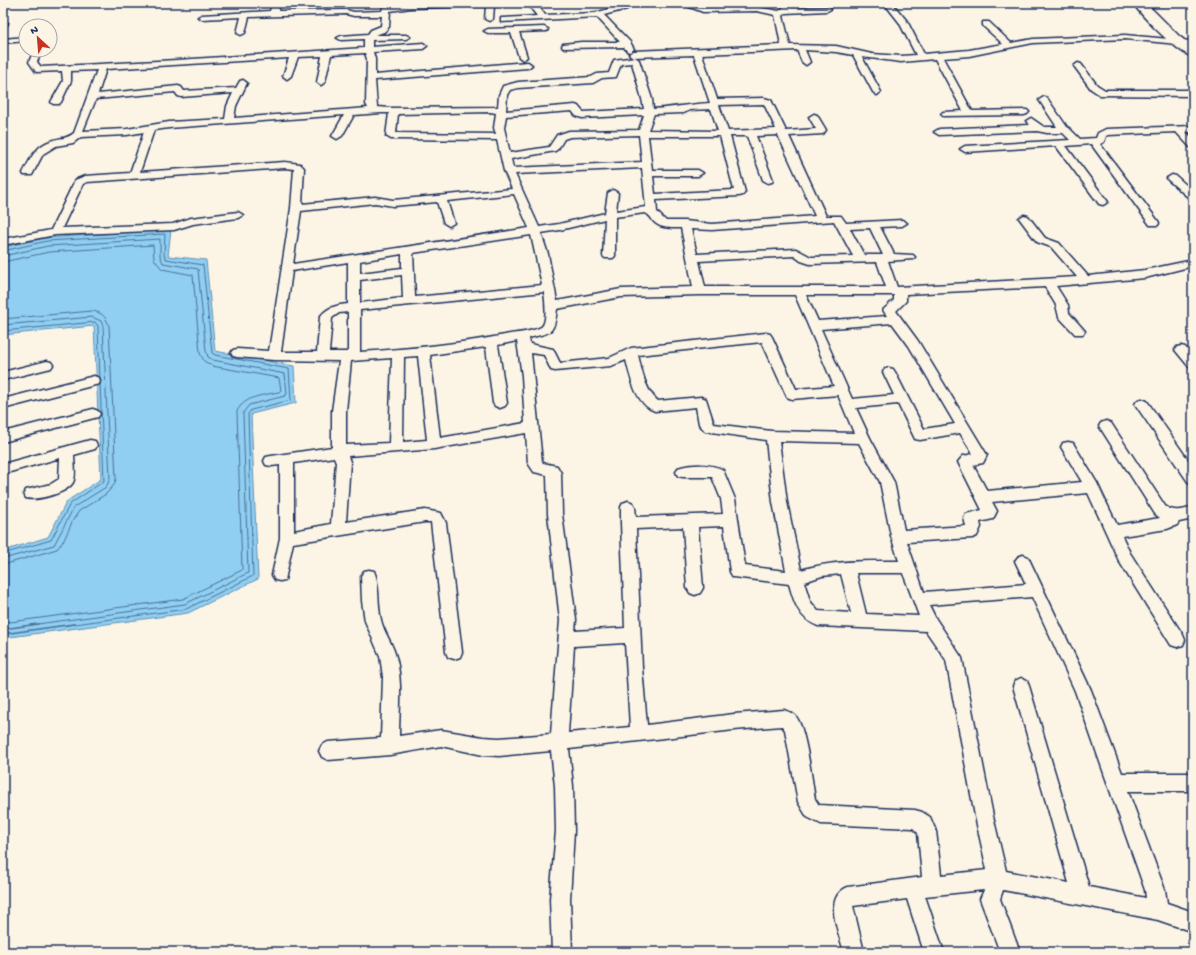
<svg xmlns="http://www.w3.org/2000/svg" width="1196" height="955" viewBox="0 0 1196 955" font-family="'Gochi Hand',sans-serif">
<rect width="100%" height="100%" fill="#fcf5e5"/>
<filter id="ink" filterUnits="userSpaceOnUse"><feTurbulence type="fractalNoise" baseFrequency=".025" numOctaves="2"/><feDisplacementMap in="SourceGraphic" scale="8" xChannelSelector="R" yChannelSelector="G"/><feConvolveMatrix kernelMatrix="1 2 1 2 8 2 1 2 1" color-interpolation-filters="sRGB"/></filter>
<g filter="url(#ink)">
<path fill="#90cff1" stroke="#618fb6" d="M171,229L168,256L206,260L215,351L294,366L296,403L251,414L258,579L188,613L3,638V551L48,537L67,501L101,479L94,326L3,335V247L46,238Z"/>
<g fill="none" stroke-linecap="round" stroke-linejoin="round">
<path stroke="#4a6f99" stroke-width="1" d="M3,251L47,241L165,234L164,255L166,259L203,265L212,353L215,355L289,369L291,400L251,410L248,414L253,576L186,609L67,625
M3,256L48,246L160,239V256L163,263L198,269L206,351L208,357L213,360L285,374L287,394L285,396L249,405L243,413L248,573L185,604L30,625
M3,262L49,252L153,245L154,259L162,269L193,275L200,353L204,361L212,366L279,378L281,390L279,392C264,395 245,396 237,411L242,570L183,599L3,623
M3,319L92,311C102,312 106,317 109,326L116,479L114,485L106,494L79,511L73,520L64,540L57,549L3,565
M3,325L92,317L101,321L103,326L110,479L106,487L74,507L54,545L3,559
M3,331L95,322L98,326L100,378
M3,554L51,540L70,504L104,481L100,383"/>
<path stroke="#4a6f99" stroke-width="1.5" d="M3,629L38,624
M3,634L74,624"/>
<defs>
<path id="minor" d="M272,3H280L278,11L346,10L354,12L382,11L383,7H386L432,3H513L509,5L494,6L493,19L489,21L485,19L486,6L411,8L390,11L389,27L384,32L375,35H406L410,37L406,39L372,40V47L423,43L427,46L423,49L373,52L375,59V75L528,62L532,65L528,68L375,80L377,107L390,108L498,107L499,95L503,86L518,82L591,77L597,74L609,73L614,60L635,57L639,60L652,99L653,109C672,108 690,104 710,103L694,55L633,57L629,54L633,51L781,45L775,15L757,11L703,12L679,3H690L704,8L757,7L779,11L788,3H796L791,8L830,7L831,9L827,11L786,13L783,16L790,45L836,46L872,54L901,56L916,55L899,22L884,3H892L907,21L924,54L969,50L1003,44L983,26V22H989L1011,43L1033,39L1125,35L1191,41L1192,43L1188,45L1125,39L1033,43L969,56L943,58L972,111L1027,110L1029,112L1027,114L1024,115L943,116L941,114L943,112L963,111L935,59L901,62L862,57L881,92L877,95L873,92L853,55L836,52L805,50L810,62L806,65L802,62L797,50L702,54L717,99L764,98L771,100L786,131L816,129L809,117L814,114L817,115L826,130L823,134L789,136L826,216H841L846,223L902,220L907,223L902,226L880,227L894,254L913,255L915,257L913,259L888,261L897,287L1077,277L1051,247L1037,242L1019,218L1024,215L1028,216L1045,238L1059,243L1088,276L1145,270L1193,260V266L1145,278L1056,286L1068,305L1069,313L1085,331L1083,334H1075L1059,317L1056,305L1045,287L906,294V301L896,311L918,341L987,455L983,463L973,465L987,491L1082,482L1061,447L1063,443L1068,442L1073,443L1097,483L1117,525L1160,518L1155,514L1101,429L1099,426L1101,423L1106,421L1111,423L1165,506C1174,513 1183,510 1193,507V519L1179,522L1177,525L1167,529L1122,536L1130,553L1183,635L1185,640L1183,645L1177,647L1171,645L1119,561L1088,493L992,502L997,511L993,519L980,522L981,527L977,536L972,538L907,542L924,592L1026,584L1015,561L1018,557L1023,555L1028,557L1091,690L1122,773H1193V791H1128L1165,890L1167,903L1193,912V932L1158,920L1003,890L1000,899L1020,952H1000L980,899L984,890L925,896L944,952H924L907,899L853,906L864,952H844C839,932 822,898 848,887L922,877L918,833L913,828L821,824L807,817L798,802L785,730L782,726L734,730L569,749L573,786L574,831L570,899L572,952H552L550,899L556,831L555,786L551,751L499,756L483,755L441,746L390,755L328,760L322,757L319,751L322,745L328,742L381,738L383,677L380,656L365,621L362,601L361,576L364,571L369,570L374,571C380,584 377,605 381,620C384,633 393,644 396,657C403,682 399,710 399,736L441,730L483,737L499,738L551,734L560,620L548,514L547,475L534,472L528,463L526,433L434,449L348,456L350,462L346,522L425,510L441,513L446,523L462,652L460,657L454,659L448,657L446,652L431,522H425L293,543L285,580L280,581L275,580L272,575L280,538V465L271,466L266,465L264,461L266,457L271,456L332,447V411L339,361L274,360L237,357L233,356L231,353L233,350L237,349L269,351L291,208L294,169L285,168L87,182L83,184L62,228L173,224L191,218L238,212L243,215L238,218L193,224L174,230L55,235L3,245V239L51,230L75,180L85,176L130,173L144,132L127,135L81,137L73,143L56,146L43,154L32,175H24L23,173C30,160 35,146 51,141C60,137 65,140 74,133L97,70L71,71V81L61,102L59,104H53L51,102L63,81L62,71L36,72L29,62L34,50H42L37,62L41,67L177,60L364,48V39L341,40L337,38L341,36L368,34L371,30L381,26L382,16H354L346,14L249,17L245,33L241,35L237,33L241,17L202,19L198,17L202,15L270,11ZM365,53L367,59L366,104L368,108L234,118L236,106L247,83L243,80L240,81L236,88L184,91L181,87L178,86L98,94L106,69L289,58L283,76L287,79L291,76L298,57L322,56L317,82L321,85L325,82L331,55ZM632,63L642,99L644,109L583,112L578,106L575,105L506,111L507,95L510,90L518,88L593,83L602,78L616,77L621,64ZM175,92L178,96L181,97L233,93L227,106L225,119L169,122L127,129L83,131L96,99ZM764,104L776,129L728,131L719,105ZM711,109L718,131L648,130L654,114L683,113L690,110ZM572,111L576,116L582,118L644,115L639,130L569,131L557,135L549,147L510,153L504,128L506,116ZM490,112L496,113L494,128L496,134L396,133L398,114ZM381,113H389L386,136L391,139L497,140L504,171L512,189L393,200L375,197L302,204L304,168L300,164L285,162L140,172L154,130L169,128L344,115L332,136L337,139L342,136L354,115ZM639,135L642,162L513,168L511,159L555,151L558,149L564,139L570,137ZM778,135L815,216L712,224L685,221H666L657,212L656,200L739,196L743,195L745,192L730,136H747L763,180L768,183L772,182L773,180L756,136ZM648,136H720L734,190L655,194L653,176H698L703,173L698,170H652ZM642,168L646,207L616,211L618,193L613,190L608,193L605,213L559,224L539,227L515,174ZM514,194L529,228L293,264L301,211L375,203L393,206L437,202L444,223L449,226L454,223L447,201ZM645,213C650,215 651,218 654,222C661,229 672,228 681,228L693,287L621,289L557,301L548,254L541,233L560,230L605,219L603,256L605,258H613L615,256V217ZM834,221L853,256L811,257L796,249L697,254L691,229L712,230ZM870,228L883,255H864L850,229ZM531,235L542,285L415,297L413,253ZM402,254V268L360,273V261ZM794,256L801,261L810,264L877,262L886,287H705L699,261ZM348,262V304C337,305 327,307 320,317L317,352H281L292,271ZM402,275L403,298L360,303V280ZM544,292C545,299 548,323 541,327C533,332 514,333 505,335C457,344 409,349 360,352V310ZM700,295H795L834,386L796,389L772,337L770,334L766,333L631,348L609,358L560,363L553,349L530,344L529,338C552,332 554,334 557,309L621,297ZM806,295H894V300L883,310L887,316L818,321ZM348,312V352H329L332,318L339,313ZM892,323L909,346L955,424L924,429L895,372L893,369L889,368L885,369L883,372L894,395L852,399L821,329ZM517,341L522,376L525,423L440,438L430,355L486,347L493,403L495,406L500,408L505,406L507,403L498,345ZM762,342L787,397L792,399L838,395L854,433L772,431L714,424L706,399L701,397L658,401C645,390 642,371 638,355ZM531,353L544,355L551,370L555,371L611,366L626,360C630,376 636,405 655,411L696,407L699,424L705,431L766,440L773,502L786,571L745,566L735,499L723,470C711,463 691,464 678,468L676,472L678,476L683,477H712L721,499L723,514L636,517L635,507L633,503L628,501L623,503L621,507V523L625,628L575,631L576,620L562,514L561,473L557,466L543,463L542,462ZM418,356L427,440L403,442L404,357ZM392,358L389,443L346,445V411L351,361ZM898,404L915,439L920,440L960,433L973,454L963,456L958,462L982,510L966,514L964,518L966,526L904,530L894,482L870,438L856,408ZM779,441L859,443L880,482L891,536L899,561C864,561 834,560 801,570L787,502ZM334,457L336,462L331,524L294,531V463ZM724,526L730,572L733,577L789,584C794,602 799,619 818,626L926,631L946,660L975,816L987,870L941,875L936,831L930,817L922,812L915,810L819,805L815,799C812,781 806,731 797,718C795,714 789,712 784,710L734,714L647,725L642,668L636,529L683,527L687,588L690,593L695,595L700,593L703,588L698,527ZM856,573H903L919,616L866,614ZM841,574L851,613L818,611L810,601L804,582L822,576ZM1032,597L1075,691L1145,890L1146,898L1089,887L1029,686L1027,681L1021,678L1015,681L1013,686L1069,883L1006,871L993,816L962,658L936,619L929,605ZM625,643L630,727L568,733L574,646Z
M525,3H536L545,15L595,13L619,6L618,3H626L628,7L627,9L604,15L630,42L634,49L630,52L627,51L624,47L563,48L562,46L563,44L581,42H620L597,17L501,22V18H504L537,16L530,7Z
M1146,3H1193V4L1149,6H1146Z
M3,21L8,23L6,27H3Z
M544,27L548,29L547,31L519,32L527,57L523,60L519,57L511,33H488L484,31L488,29Z
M26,37V41L3,43V39Z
M1078,63L1081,64L1097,85L1105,90H1193V96L1100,95L1091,89L1074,66Z
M1044,97L1047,98L1067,127L1069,128L1080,139L1096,138L1098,133L1106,129L1193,126V132H1186L1193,139V148L1190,147L1176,132L1108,135L1106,136L1104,142L1100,144L1158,221L1159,223L1158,225H1150L1091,144L1066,146L1108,202L1103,205L1099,204L1056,146L965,152L960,149L965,146L1070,140L1063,133H1047L1037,131L939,135L934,132L939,129L1030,125L1026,121L1031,118L1044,127H1057L1039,100Z
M1172,175L1176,176L1193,191V199L1189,198L1168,180L1167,178Z
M1181,346L1185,347L1193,356V368L1189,367L1175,350L1177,347Z
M47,361L51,362L53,365L51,368L3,380V372Z
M94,376L99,378L100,381L99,384L3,409V399Z
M1142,399L1147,401L1193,467V483L1188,482L1137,407L1135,404L1137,401Z
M93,409L98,411L100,414L98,417L3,442V432Z
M90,440L95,441L97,445L95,449L74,455C74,462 76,473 74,480C71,493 36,501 26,498L24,494L26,490L51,484L59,479L60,458L3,474V464Z"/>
<path id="trunk" d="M1133,3H1146L1179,36L1193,47V57C1178,53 1142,17 1133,3Z"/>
</defs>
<use href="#minor" stroke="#1b2f5e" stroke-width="3"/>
<use href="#trunk" stroke="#1b2f5e" stroke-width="3"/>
<use href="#minor" fill="#fcf5e5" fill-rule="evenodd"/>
<use href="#trunk" fill="#fcf5e5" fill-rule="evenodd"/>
</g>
</g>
<rect width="1196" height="955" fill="none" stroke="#fcf5e5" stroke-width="16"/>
<rect x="8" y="8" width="1180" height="939" fill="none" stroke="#1b2f5e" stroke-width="1.5" filter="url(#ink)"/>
<g transform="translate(38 38) rotate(334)"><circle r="19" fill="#fcf5e5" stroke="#a2a6af"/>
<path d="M0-3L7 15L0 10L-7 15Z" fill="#c8321e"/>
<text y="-6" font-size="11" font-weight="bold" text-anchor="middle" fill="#1b2f5e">N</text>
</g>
</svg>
